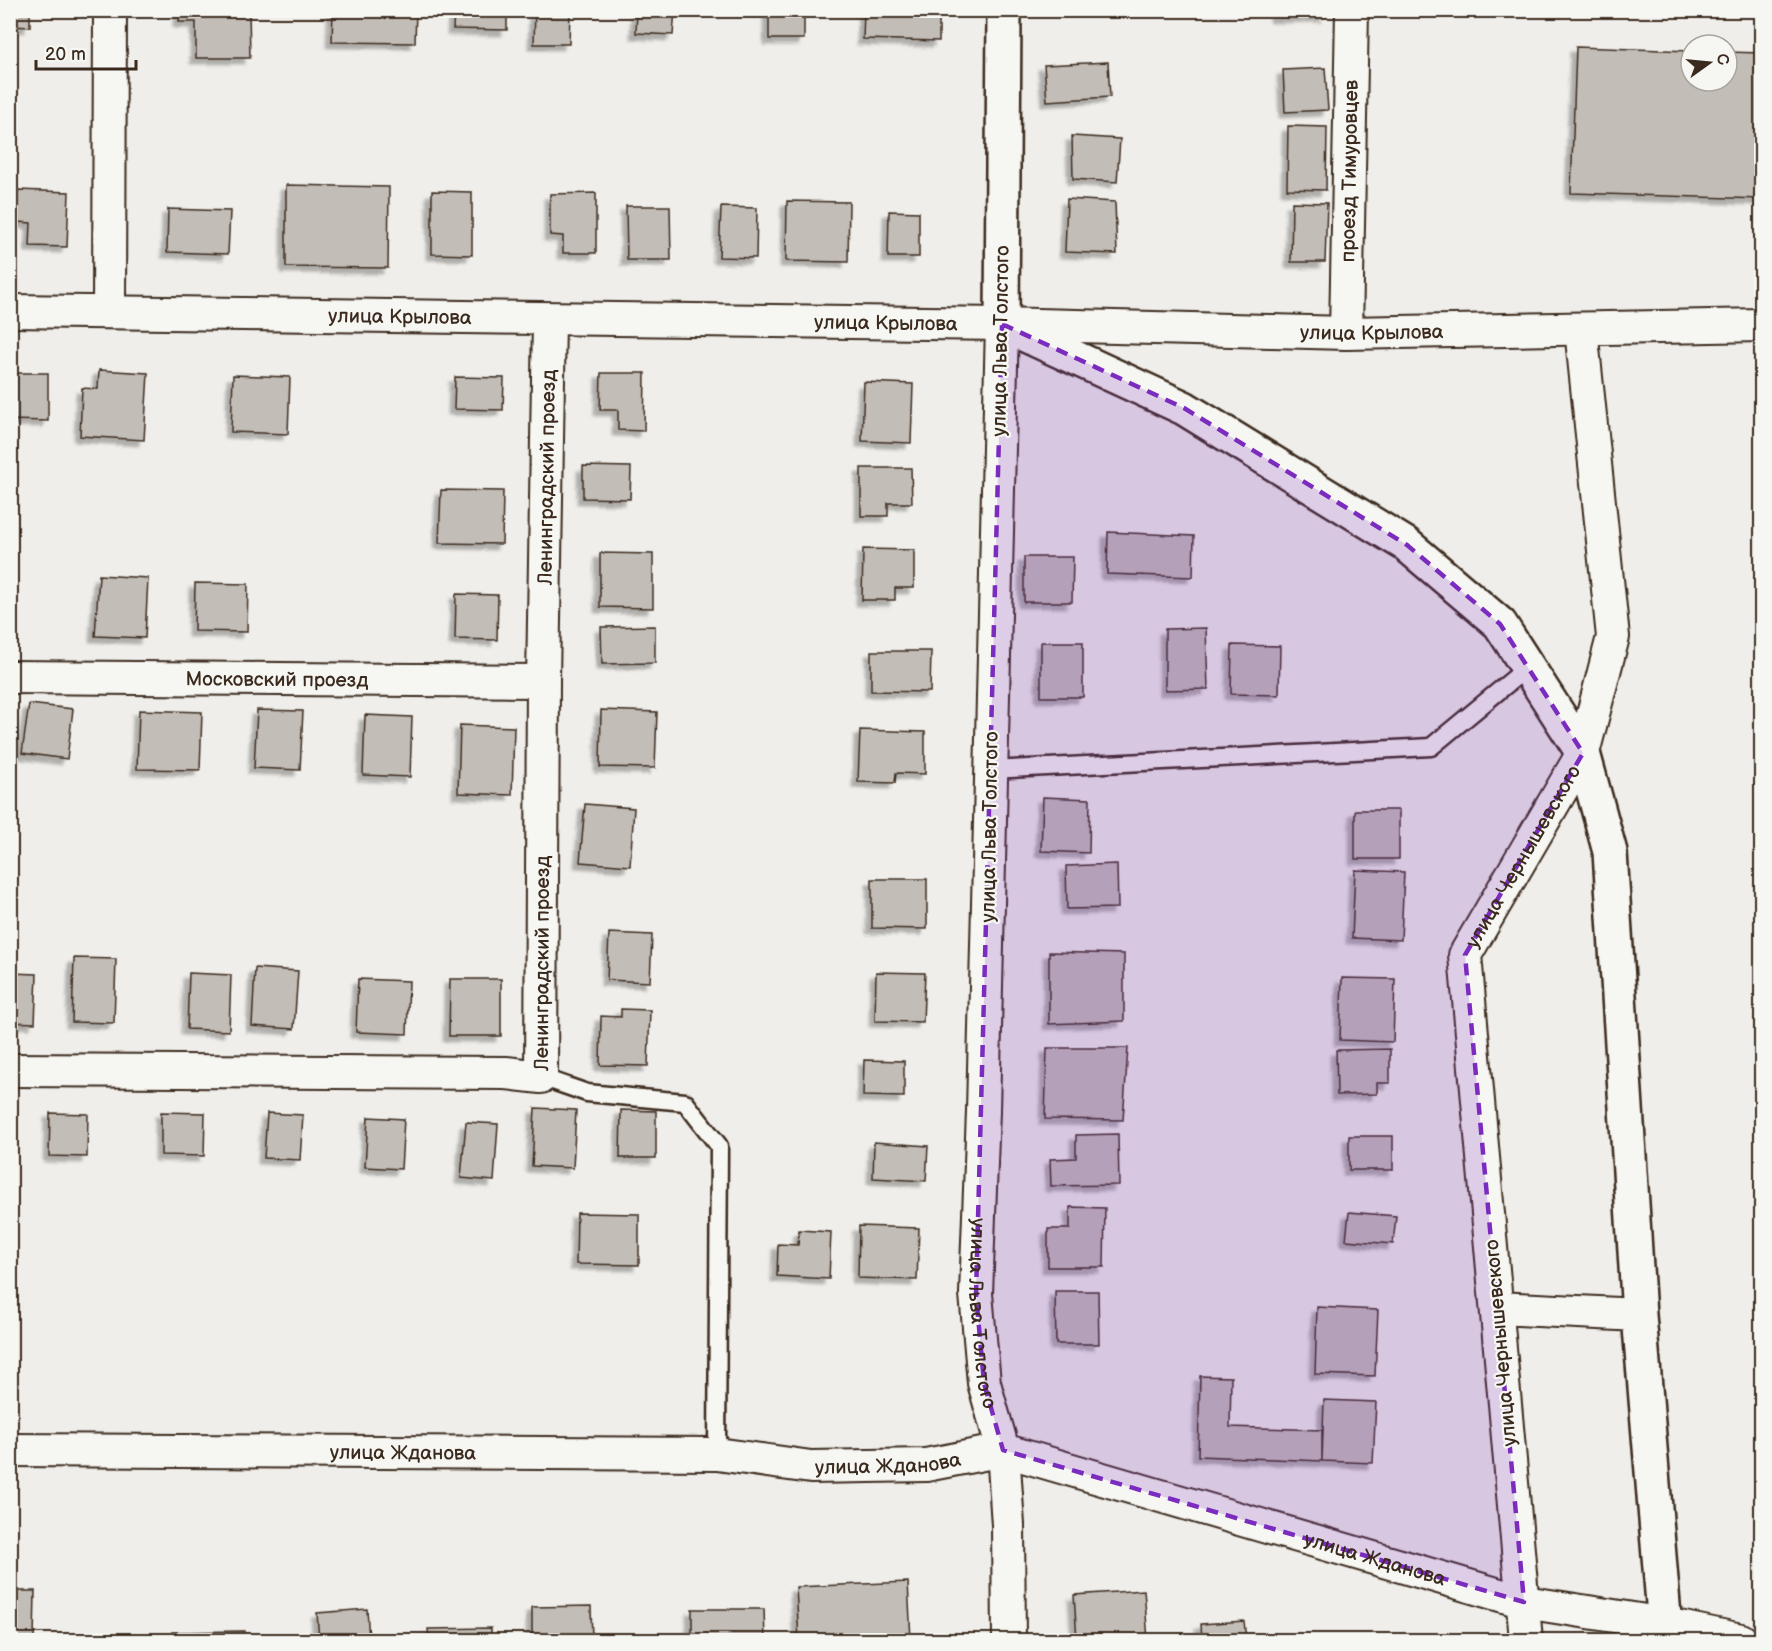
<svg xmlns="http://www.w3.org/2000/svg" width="1772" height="1651" viewBox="0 0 1772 1651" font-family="'Balsamiq Sans',sans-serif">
<defs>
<filter id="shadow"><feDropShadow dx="-5.5" dy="5.5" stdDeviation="1.5" flood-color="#0004"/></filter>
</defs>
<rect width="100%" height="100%" fill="#efeeea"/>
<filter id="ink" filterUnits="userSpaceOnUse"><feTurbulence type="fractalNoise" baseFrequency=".0167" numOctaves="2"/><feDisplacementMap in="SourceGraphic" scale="12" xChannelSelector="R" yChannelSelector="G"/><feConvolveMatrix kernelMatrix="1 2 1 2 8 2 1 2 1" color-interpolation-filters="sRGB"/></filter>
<g filter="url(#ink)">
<path fill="#c2bdb7" stroke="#3b2a1e" stroke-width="1.5" filter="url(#shadow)" d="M10,10H30V27L10,26Z
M179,10H249L250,58H196V22H179Z
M333,10H416L415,43L332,42Z
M454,10H507V30L453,29Z
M535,10H570L569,44H534Z
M637,10H675L673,35L636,33Z
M769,10H804V39H769Z
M864,10H939V41L863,39Z
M1276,10H1326V16L1276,17Z
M1576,47L1691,51V81H1727V52L1762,53V199L1571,193Z
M1108,62L1110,97L1047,101L1044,65Z
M1325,68L1328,110L1285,112L1283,70Z
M1288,126L1327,127L1326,190L1287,189Z
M1072,136L1120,139L1117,182L1073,179Z
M286,185L389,187L388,268L286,267Z
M18,190L69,192L67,247L30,246L31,223L17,222Z
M432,191L472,192V255L432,254Z
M596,193V253H563V236L550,235V194Z
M1067,199L1115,202L1117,254L1065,252Z
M787,201L849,202L848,262L786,261Z
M1292,202L1327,203L1325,262H1291Z
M626,206H670L671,260H627Z
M721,207L757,208L756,258L719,257Z
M168,209L230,211L228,254L167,252Z
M889,211L919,212V257H888Z
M99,370L148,373L144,440L80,436L82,388L98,389Z
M10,373H48V421L10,420Z
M601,373H645L644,431L618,430V410H600Z
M233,375L290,377L288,434L231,432Z
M455,377L504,378L503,410L454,409Z
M864,382L913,384L911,443L862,441Z
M583,466L631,467L630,499L583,498Z
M861,468H911L912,503H888V516H861Z
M441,490L503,491L502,544L439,543Z
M1108,532L1194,536L1193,577L1107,574Z
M863,549L914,550V588H895V600H862Z
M600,553L653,554V608L600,607Z
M1024,557H1073L1072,602H1024Z
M99,575L148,578L145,638L95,636Z
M195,583L248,584L247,632L194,631Z
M456,594L498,595L497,640L455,639Z
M655,626V663L602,664L601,627Z
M1206,628L1208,689L1165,690V629Z
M1041,642H1083V697H1041Z
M1232,645L1280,646L1279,695L1231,694Z
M871,651H931L930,692L871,691Z
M29,704L73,709L67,759L22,753Z
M139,710L202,712L200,770L137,769Z
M257,710L303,711L300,770L254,768Z
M601,710L657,712L655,768L600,767Z
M365,715L412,717L410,777L363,775Z
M460,725L514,727L512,795L458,793Z
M860,730L925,732V774L896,773L895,783L858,782Z
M1043,797L1090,799L1089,853L1041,851Z
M585,804L634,808L630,866L580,862Z
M1355,810H1399V859H1355Z
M1117,864L1118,908L1067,909L1066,866Z
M1355,870L1404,872L1401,940L1352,938Z
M872,879H927V929L872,928Z
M609,933L652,935L650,982L607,980Z
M1049,952L1124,954V1021L1049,1024Z
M74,958L116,959L114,1023L72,1022Z
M255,968L298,971L294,1029L252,1026Z
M876,972L925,973L923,1022L875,1021Z
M10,973L37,974L35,1023L10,1022Z
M189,973L231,975L229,1031L187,1029Z
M1342,978L1395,979L1393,1042L1340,1040Z
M358,979L409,981L407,1034L356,1032Z
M450,979H501V1036H449Z
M621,1009L650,1010L648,1066L600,1065L601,1016L621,1017Z
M1047,1048H1128L1123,1120L1045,1119Z
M1390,1049V1083H1377V1094L1337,1095L1336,1050Z
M864,1060L904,1061V1097L863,1096Z
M535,1108L576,1110L573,1168L532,1166Z
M621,1110L656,1111V1158H620Z
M161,1112L205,1113L204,1156L161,1155Z
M50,1113L88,1114L87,1157L49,1156Z
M267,1113L303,1115L300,1160L264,1158Z
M368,1117L404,1119L401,1169L365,1167Z
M466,1122L498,1124L494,1181L461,1178Z
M1118,1134L1119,1185L1051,1186L1050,1159L1076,1158V1135Z
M1349,1136H1393V1170H1349Z
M874,1142L928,1146L926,1181L873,1178Z
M1070,1207L1105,1208L1104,1267H1048V1229H1070Z
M1349,1212L1396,1216L1393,1244L1346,1240Z
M577,1213L639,1214V1265L576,1264Z
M859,1226L919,1228L917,1280L858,1278Z
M799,1230L831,1232L829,1279L777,1276L778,1244L798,1245Z
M1055,1291H1098L1099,1344H1056Z
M1317,1307L1378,1310L1375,1376L1315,1374Z
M1200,1376L1231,1377L1230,1427L1322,1430V1461L1198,1456Z
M1324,1400L1376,1402L1373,1463L1322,1461Z
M908,1582L911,1640H799L796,1587Z
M1144,1590L1148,1640H1077L1074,1595Z
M10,1591H35L34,1640H10Z
M591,1606L592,1640H532V1607Z
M367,1609L369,1640H319L317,1613Z
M692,1609H764L765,1640H692Z
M1244,1621L1246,1640H1202L1201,1624Z
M491,1628V1640H429L428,1629Z
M245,1631L246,1640H172V1632Z
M121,1637V1640H50V1639Z"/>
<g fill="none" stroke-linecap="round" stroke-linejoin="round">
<defs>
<path id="lane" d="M991,770L1431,747L1529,666
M541,1077L587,1093L685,1102L719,1146L717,1454"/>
<g id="street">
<path id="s1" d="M10,311L1002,324L1346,333L1762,325"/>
<path d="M109,312L110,10"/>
<path id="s2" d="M1002,324L983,1111L976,1294L984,1383L1003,1450L1008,1525L1009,1640"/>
<path id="s3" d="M1346,333L1352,10"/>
<path id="s4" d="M10,677L543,681"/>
<path id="s5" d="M10,1070L506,1073L541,1077L543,681L549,319"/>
<path d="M1497,1308L1639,1315"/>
<path id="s6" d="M10,1450L717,1454L811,1467L926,1465L1003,1450L1524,1602L1665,1624L1741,1640"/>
<path id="s7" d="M1526,1640L1465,955L1583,753L1613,637L1581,329"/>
</g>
<path id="secondary" d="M1004,10L1002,324L1184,408L1407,545L1500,624L1583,753L1610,852L1639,1315L1666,1640"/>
</defs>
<use href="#lane" stroke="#3b2a1e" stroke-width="21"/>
<use href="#street" stroke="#3b2a1e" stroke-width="36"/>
<use href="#secondary" stroke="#3b2a1e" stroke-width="38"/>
<use href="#lane" stroke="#f6f6f2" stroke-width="16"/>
<use href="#street" stroke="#f6f6f2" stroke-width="32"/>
<use href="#secondary" stroke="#f6f6f2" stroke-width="33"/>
</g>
</g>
<path fill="#7b2cbf" fill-opacity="0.2" stroke="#7b2cbf" stroke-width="4.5" stroke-dasharray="12 8" stroke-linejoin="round" d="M1002,324L1184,408L1407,545L1500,624L1583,753L1465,955L1524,1602L1003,1450L984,1383L976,1294Z"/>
<g text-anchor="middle" stroke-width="4.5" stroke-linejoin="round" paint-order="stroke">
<g font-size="20" fill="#3b2a1e" stroke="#f6f6f2">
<text dy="7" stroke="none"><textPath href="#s3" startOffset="162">проезд Тимуровцев</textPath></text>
<text dy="7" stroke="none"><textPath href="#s1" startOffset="390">улица Крылова</textPath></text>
<text dy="7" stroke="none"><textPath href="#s1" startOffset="876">улица Крылова</textPath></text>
<text dy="7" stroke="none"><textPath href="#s1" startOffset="1362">улица Крылова</textPath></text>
<text transform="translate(1000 341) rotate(-89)" y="7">улица Льва Толстого</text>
<text dy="7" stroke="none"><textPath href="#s5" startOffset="1131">Ленинградский проезд</textPath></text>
<text dy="7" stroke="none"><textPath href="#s4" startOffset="267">Московский проезд</textPath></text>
<text transform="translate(989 827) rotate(-89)" y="7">улица Льва Толстого</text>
<text dy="7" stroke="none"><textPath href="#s7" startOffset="802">улица Чернышевского</textPath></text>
<text dy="7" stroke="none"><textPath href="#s5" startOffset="645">Ленинградский проезд</textPath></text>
<text dy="7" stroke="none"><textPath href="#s2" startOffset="990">улица Льва Толстого</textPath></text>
<text transform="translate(1500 1343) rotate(-95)" y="7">улица Чернышевского</text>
<text dy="7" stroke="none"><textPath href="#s6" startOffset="393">улица Жданова</textPath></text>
<text dy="7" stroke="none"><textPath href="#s6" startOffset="879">улица Жданова</textPath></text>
<text dy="7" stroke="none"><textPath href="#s6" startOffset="1383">улица Жданова</textPath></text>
</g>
</g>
<rect width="1772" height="1651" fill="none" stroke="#f6f6f2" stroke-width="36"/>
<rect x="18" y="18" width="1736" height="1615" fill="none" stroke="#3b2a1e" stroke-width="2" filter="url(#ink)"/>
<g transform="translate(1709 63) rotate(75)"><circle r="28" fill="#f6f6f2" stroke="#aba49d" stroke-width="1.5"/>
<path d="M0-4.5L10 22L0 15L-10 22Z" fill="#3b2a1e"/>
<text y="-9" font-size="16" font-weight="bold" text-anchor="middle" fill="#3b2a1e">С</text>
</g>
<path d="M36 60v9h100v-9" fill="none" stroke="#3b2a1e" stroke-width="3"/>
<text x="45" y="60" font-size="18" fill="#3b2a1e" stroke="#f6f6f2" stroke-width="4.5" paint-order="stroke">20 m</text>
</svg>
